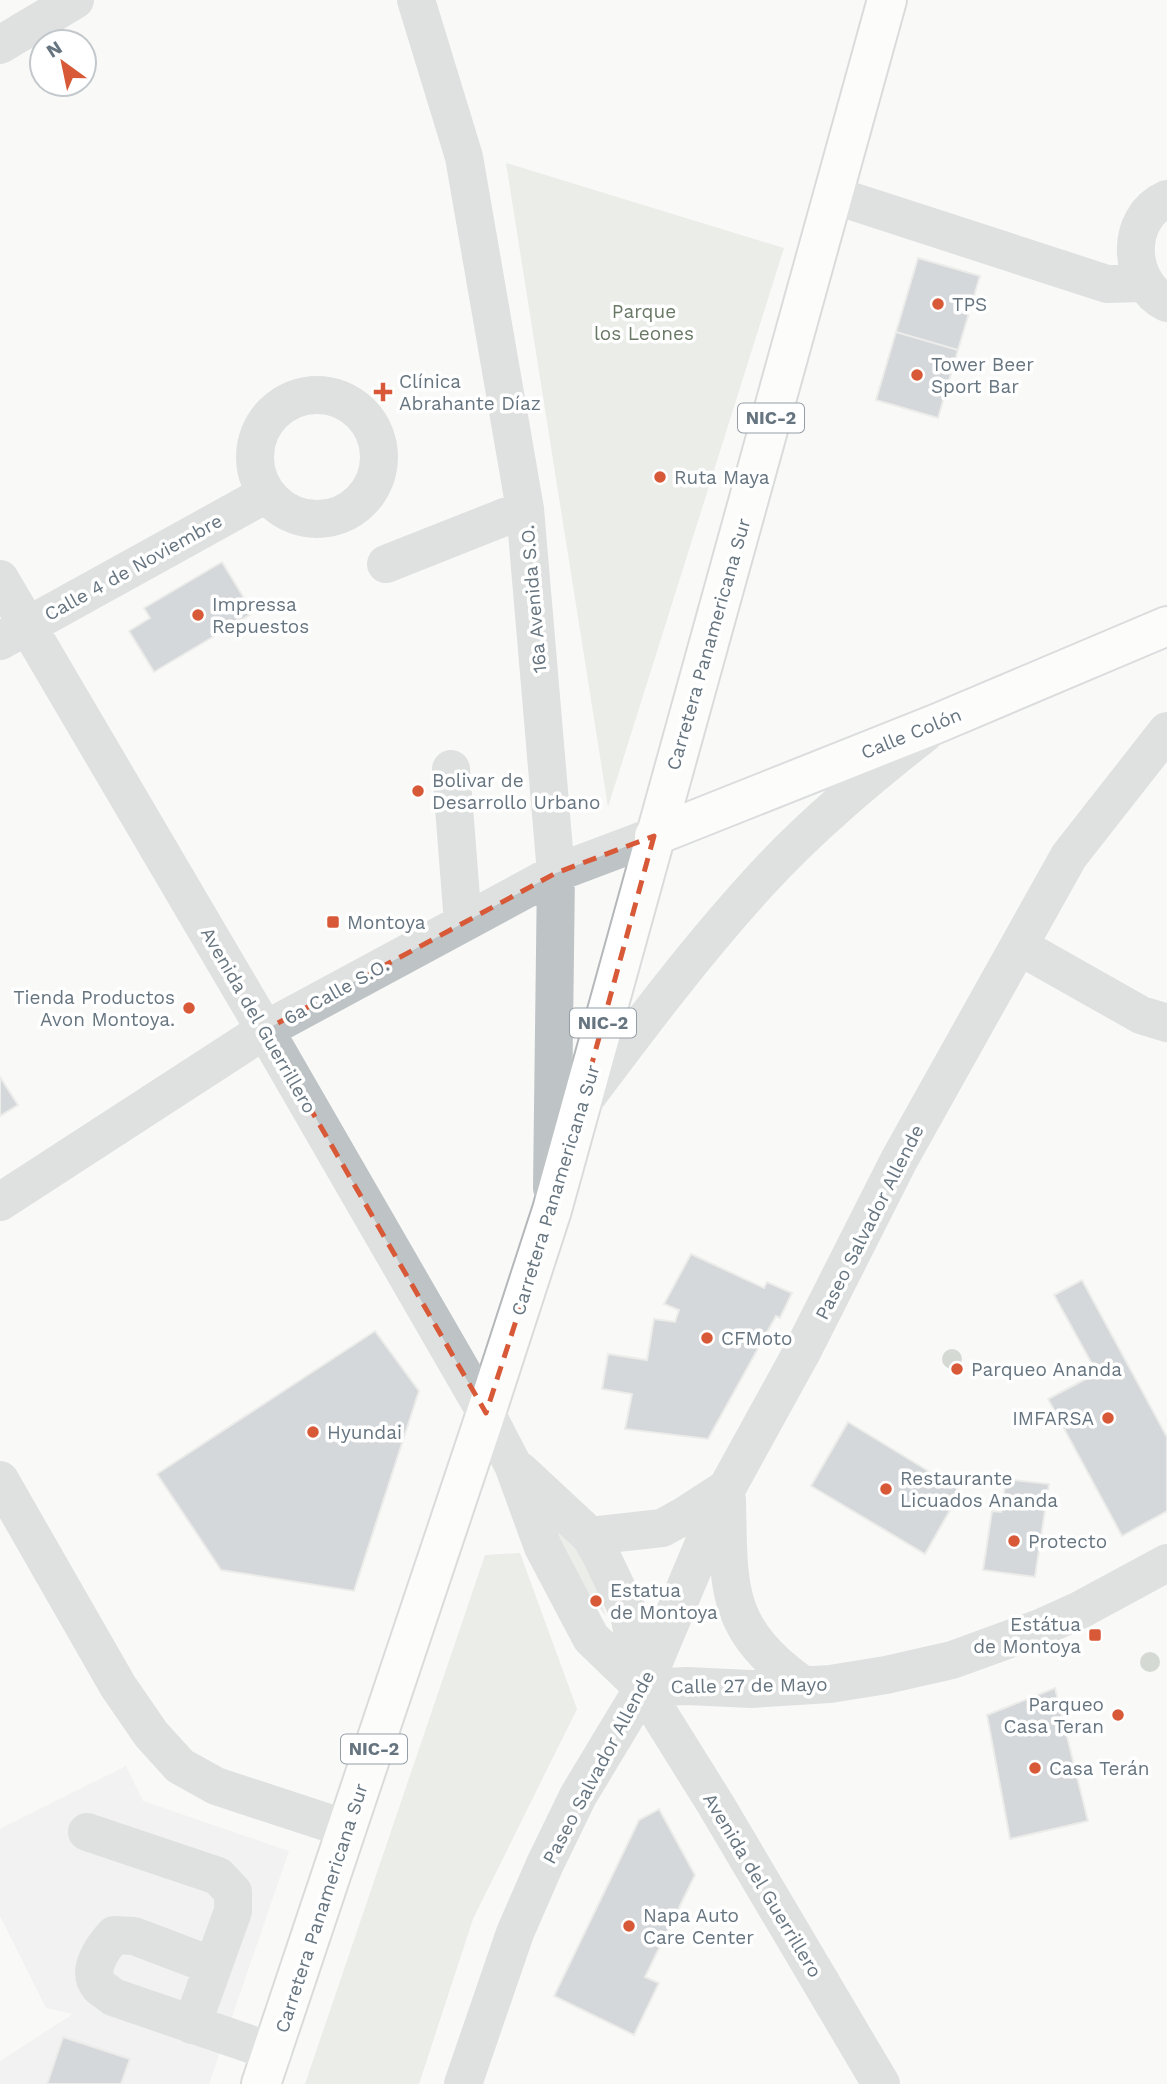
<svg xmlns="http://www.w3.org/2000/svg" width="1167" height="2084" viewBox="0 0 1167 2084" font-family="'Work Sans',sans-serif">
<rect width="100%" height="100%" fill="#f9f9f7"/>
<path fill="#e7e8e8" d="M126,1766L143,1801L289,1851L209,2084H0V2061L73,2014L46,2008L0,1916V1829Z"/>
<path fill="#d9ddd6" d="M506,163L784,248L608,807Z
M545,1508L581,1542L606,1616L564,1563Z
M520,1553L577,1709L473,1919L419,2084H305L485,1555Z"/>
<path fill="#a8b0b6" stroke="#dbdbd9" stroke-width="2" d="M918,258L980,276L958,350L896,332Z
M896,332L958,350L938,418L876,400Z
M222,562L253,613L154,672L129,631L150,618L144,608Z
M0,1077L18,1105L0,1116Z
M691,1254L764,1288L767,1282L792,1293L780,1318L776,1316L708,1439L625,1429L632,1394L602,1389L608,1354L647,1360L654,1319L675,1322L679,1310L664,1304Z
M1082,1280L1167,1437V1511L1122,1536L1048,1399L1097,1373L1054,1295Z
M375,1331L419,1391L354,1591L221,1570L157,1474Z
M848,1422L961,1491L925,1554L811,1486Z
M1006,1479L1049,1484L1035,1577L983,1570L992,1511L1001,1512Z
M1055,1688L1088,1821L1010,1839L987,1715Z
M659,1809L695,1875L645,1977L659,1983L634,2035L554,1996L639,1820Z
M63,2037L130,2059L121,2084H47Z"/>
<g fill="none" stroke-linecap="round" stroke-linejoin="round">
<defs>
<path id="major" d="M654,836L938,723L1167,626"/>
<path id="highway" d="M261,2084L486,1413L552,1210L887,0"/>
</defs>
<use href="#major" stroke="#b4b9bd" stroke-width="42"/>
<use href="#highway" stroke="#b4b8bb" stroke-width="42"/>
<path stroke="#bec3c6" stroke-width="38" d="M416,0L464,157L525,509L556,873L552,1188
M0,45L75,0
M833,195L1107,284L1144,283
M1167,199C1124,218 1127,283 1167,303
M255 457a62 62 0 1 1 124 0a62 62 0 1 1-124 0Z
M386,564L525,509
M0,579L265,1030L486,1413L513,1465L543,1547L591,1638L643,1688L716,1805L881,2084
M0,641L266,494
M451,769L463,923
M1019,946L1141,1015L1167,1023
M582,1103C639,1027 695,952 759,882C809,827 867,779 925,733
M0,1202L265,1030L556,873L654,836
M519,1470L590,1536L601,1555L629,1614L643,1688
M0,1480L118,1686L151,1734L180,1766L216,1786L347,1829
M727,1500C729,1590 724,1628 803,1685
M590,1536L662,1528L684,1516L727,1488
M643,1688L687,1686L751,1689L830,1684L886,1675L952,1660L1040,1628L1080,1610L1167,1563
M87,1832L218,1876L233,1892V1911L192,2025
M213,1966L134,1936L114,1935C103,1947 86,1970 99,1986C103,1990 109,1993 113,1997L273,2052
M463,2084L515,1933L545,1864L578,1796L643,1688L727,1488L804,1348L899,1160L1069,856L1167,731"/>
<use href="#major" stroke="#fff" stroke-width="38"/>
<use href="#highway" stroke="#fff" stroke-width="38"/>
</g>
<g fill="#a9b2a6">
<circle cx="952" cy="1359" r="10"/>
<circle cx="1150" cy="1662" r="10"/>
</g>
<path d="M0 0H1167V2084H0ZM654,836L552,1210L486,1413L265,1030L556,873Z" fill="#f9f9f7" fill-opacity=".55" fill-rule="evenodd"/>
<path fill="none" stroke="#d85937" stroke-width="5" stroke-dasharray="14 9" stroke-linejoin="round" d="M654,836L552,1210L486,1413L265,1030L556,873Z"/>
<g fill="#d85937" stroke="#fff" stroke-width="2.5">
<circle cx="938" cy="304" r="7"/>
<circle cx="917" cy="375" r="7"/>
<path d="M379.5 381.5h7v7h7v7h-7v7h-7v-7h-7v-7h7z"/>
<circle cx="660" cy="477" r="7"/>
<circle cx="198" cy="615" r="7"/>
<circle cx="418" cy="791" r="7"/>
<rect x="326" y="915" width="14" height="14" rx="3.5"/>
<circle cx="189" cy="1008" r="7"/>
<circle cx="707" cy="1338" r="7"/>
<circle cx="957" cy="1369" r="7"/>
<circle cx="1108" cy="1418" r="7"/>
<circle cx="313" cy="1432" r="7"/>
<circle cx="886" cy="1489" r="7"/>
<circle cx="1014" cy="1541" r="7"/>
<circle cx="596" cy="1601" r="7"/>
<rect x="1088" y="1628" width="14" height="14" rx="3.5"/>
<circle cx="1118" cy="1715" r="7"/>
<circle cx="1035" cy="1768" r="7"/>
<circle cx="629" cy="1926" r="7"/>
</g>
<g text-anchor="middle" stroke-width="7" stroke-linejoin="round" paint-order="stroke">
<g fill="#fff" stroke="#949ea6" stroke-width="2">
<rect x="738" y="403.5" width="66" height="29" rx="5"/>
<rect x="570" y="1008.5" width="66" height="29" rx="5"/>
<rect x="341" y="1734.5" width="66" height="29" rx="5"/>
</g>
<g font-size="18" font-weight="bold" fill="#667580">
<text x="771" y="424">NIC-2</text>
<text x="603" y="1029">NIC-2</text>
<text x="374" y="1755">NIC-2</text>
</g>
<g font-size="19" fill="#667580" stroke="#fff" text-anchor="start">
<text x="952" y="311">TPS</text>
<text x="931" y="371">Tower Beer<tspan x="931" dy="22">Sport Bar</tspan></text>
<text x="399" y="388">Clínica<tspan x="399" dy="22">Abrahante Díaz</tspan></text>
<text x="674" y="484">Ruta Maya</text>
<text x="212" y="611">Impressa<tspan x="212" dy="22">Repuestos</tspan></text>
<text x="432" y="787">Bolivar de<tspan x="432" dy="22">Desarrollo Urbano</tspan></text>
<text x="347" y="929">Montoya</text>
<text x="175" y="1004" text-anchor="end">Tienda Productos<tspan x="175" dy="22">Avon Montoya.</tspan></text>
<text x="721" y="1345">CFMoto</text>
<text x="971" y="1376">Parqueo Ananda</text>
<text x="1094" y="1425" text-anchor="end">IMFARSA</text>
<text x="327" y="1439">Hyundai</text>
<text x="900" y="1485">Restaurante<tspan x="900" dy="22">Licuados Ananda</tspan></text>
<text x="1028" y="1548">Protecto</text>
<text x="610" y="1597">Estatua<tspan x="610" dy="22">de Montoya</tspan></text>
<text x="1081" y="1631" text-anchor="end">Estátua<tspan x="1081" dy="22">de Montoya</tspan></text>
<text x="1104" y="1711" text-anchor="end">Parqueo<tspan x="1104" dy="22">Casa Teran</tspan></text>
<text x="1049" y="1775">Casa Terán</text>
<text x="643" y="1922">Napa Auto<tspan x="643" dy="22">Care Center</tspan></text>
</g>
<g font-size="19" fill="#687864" stroke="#fff">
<text x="644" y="318">Parque<tspan x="644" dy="22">los Leones</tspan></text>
</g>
<g font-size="19" fill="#667580" stroke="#fff">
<text transform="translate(133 567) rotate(-29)" y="7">Calle 4 de Noviembre</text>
<text transform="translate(533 599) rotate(-95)" y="7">16a Avenida S.O.</text>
<text transform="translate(708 644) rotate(-74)" y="7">Carretera Panamericana Sur</text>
<text transform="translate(911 733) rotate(-22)" y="7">Calle Colón</text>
<text transform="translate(336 991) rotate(-29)" y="7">6a Calle S.O.</text>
<text transform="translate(259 1020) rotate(60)" y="7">Avenida del Guerrillero</text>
<text transform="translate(555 1190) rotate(-73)" y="7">Carretera Panamericana Sur</text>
<text transform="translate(869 1222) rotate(-63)" y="7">Paseo Salvador Allende</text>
<text transform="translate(749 1685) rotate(-1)" y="7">Calle 27 de Mayo</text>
<text transform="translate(598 1767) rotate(-62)" y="7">Paseo Salvador Allende</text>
<text transform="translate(763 1885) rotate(59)" y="7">Avenida del Guerrillero</text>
<text transform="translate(321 1908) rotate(-72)" y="7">Carretera Panamericana Sur</text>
</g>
</g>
<g transform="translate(63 63) rotate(327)"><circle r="33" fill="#ffffff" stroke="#c2c8cc" stroke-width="2"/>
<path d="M0-5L12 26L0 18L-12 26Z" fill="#d85937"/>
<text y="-10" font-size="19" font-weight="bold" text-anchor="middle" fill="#667580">N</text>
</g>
</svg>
